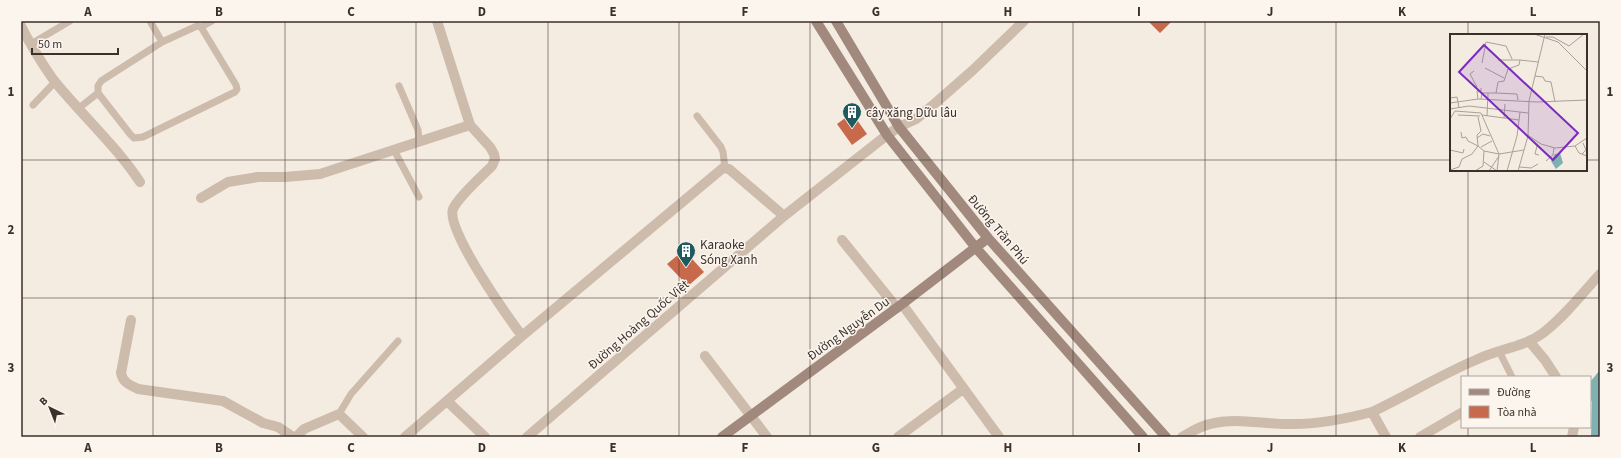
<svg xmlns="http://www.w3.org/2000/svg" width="1621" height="458" viewBox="0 0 1621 458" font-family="'Source Sans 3',sans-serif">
<rect width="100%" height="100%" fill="#f4ebe1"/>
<path fill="#7fb0b2" d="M1600,370V437H1591L1592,402L1590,398V382Z"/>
<path fill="#c8694b" d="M1148,21H1172L1160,33Z
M852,113L867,134L852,145L837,124Z
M684,250L704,272L688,286L667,264Z"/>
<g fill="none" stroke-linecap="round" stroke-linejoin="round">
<path stroke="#cdbbac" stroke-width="7" d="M150,21L162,42L101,81L98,86V93L130,134L134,138L143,137L235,92L237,89L236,85L201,27L197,26L162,42
M201,27L212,21
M31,44L70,21
M399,86L418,130L419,141
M33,105L55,82
M79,108L98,93
M697,116L721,147L723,152L725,168
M394,150L419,197
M1499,351L1512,377
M339,414L351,394L398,341"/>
<path stroke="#cdbbac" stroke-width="10" d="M437,21L470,125L490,147L494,154L495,159L492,166C482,176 458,197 453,209C445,229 508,317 522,336
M21,26C29,42 45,69 56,83C84,117 116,146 140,182
M201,198L228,182L258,177H285L320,174L470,125
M842,240L897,308
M902,304L999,437
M131,320L121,373C123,383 130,385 138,389L223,401L263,423L278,427L293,437
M1529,341L1545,360L1556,377
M705,356L767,437
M447,401L485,437
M1372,412L1386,437
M296,437L304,429L339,414L363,437
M405,437L522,336L723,168L729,169L784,216
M527,437L784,216L887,135L899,127L916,119L932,106L973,70L1024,21
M898,437L963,389
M1182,437C1191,432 1200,426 1210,424C1235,417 1262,424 1287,424C1316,425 1345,419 1372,412C1408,395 1442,374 1478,359C1499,349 1524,347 1543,333C1565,316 1582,294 1600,274
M1420,437L1461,413
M1572,437L1574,427"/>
<path stroke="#a18a7d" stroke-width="10" d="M816,21L887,135L976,248L1143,437
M836,21L899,127L988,238L1166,437
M722,437L902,304L988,238"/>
</g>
<path fill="none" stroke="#3b302b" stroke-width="1" stroke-opacity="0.55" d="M153,21V437M285,21V437M416,21V437M548,21V437M679,21V437M810,21V437M942,21V437M1073,21V437M1205,21V437M1336,21V437M1468,21V35M21,160H1451M1586,160H1600M1468,170V377M21,298H1600M1468,427V437"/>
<defs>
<symbol id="building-pin" viewBox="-11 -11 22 30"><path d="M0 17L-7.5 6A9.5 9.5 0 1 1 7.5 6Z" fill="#1f5a5e" stroke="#fbf5ee"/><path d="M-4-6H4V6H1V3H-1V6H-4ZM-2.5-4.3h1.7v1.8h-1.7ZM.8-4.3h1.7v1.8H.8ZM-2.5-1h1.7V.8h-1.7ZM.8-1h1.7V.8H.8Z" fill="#fff"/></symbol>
</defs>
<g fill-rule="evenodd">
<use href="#building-pin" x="841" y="101" width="22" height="30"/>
<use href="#building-pin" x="675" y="240" width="22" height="30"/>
</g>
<g text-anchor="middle" stroke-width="3" stroke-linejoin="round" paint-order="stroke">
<g font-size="13" fill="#3b302b" stroke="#fbf5ee" text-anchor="start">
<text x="866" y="117">cây xăng Dữu lâu</text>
<text x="700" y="249">Karaoke<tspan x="700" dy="15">Sóng Xanh</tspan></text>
</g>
<g font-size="13" fill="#3b302b" stroke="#fbf5ee">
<text transform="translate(999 229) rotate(50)" y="5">Đường Trần Phú</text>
<text transform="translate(638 324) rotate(-41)" y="5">Đường Hoàng Quốc Việt</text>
<text transform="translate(848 328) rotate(-36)" y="5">Đường Nguyễn Du</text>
</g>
</g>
<g transform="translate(1450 34)">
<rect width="137" height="137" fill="#f4ebe1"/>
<path d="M110,119L113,129L106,135L101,127L105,120Z" fill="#7fb0b2"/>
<path fill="none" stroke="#aaa098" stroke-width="1" d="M84,0L108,8L137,37M96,3H103L119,12L134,0M48,26H70M32,29L36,8L56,12L62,25M35,34L54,44M24,37L20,40L27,53M85,42L93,43L95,47L101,48L105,68M46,59L48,48L54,47L58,35L69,31L70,26L88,28M0,64L7,63L9,74M28,65L27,57H31V54M31,65L32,59H46L67,60L68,66M0,69L28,65L87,68L137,66M0,75L19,72L78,79M8,81L30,82M32,81L69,86M37,82L38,59M28,83L31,97L27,101L28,112L34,117L49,120L74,116M54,84L55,70M0,85L5,77L31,79L49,120L47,137M76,100L91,110L105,114L125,112L137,104M27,104L33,100L40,102M87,112L85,120L89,121M125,112L129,119L137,122M31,113L42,107M0,116L13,119L14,115M132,120L136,116L133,109M96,127L103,121L104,114M34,128L47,137M69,133L81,134L88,130M0,136L9,133L12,125L22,120L28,112L18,107L16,103L12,104L11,98M25,137L33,132L34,117M39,137L49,122M57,137L67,102L70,78M68,137L78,102L79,67L95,0"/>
<path fill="#7b2cbf" fill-opacity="0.15" stroke="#7b2cbf" stroke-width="2" d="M34,11L128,99L103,126L9,38Z"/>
<rect width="137" height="137" fill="none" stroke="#3b302b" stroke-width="2"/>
</g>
<rect width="1621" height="458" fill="none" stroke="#fbf5ee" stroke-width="44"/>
<rect x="1461" y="376" width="130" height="52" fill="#fbf5ee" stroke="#aea6a0"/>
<rect x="1469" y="389" width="20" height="6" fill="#a18a7d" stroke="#aea6a0"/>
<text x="1497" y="396" font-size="12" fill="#3b302b">Đường</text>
<rect x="1469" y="406" width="20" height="12" fill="#c8694b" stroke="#aea6a0"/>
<text x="1497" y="416" font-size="12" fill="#3b302b">Tòa nhà</text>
<g transform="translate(50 408) rotate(317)" stroke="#fbf5ee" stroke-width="3" paint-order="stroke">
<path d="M0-3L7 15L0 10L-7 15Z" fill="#3b302b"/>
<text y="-6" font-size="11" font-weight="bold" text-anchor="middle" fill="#3b302b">B</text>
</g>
<path d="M32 48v6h86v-6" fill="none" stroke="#3b302b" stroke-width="2"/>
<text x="38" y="48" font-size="12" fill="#3b302b" stroke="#fbf5ee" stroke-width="3" paint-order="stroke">50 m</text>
<rect x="22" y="22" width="1577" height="414" fill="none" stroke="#3b302b" stroke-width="1.5"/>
<g font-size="13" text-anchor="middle" font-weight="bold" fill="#3b302b">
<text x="88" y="16">A</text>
<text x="219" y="16">B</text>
<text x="351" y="16">C</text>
<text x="482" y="16">D</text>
<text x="613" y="16">E</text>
<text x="745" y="16">F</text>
<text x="876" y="16">G</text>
<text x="1008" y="16">H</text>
<text x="1139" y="16">I</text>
<text x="1270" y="16">J</text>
<text x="1402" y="16">K</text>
<text x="1533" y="16">L</text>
<text x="11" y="96">1</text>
<text x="1610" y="96">1</text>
<text x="11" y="234">2</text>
<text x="1610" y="234">2</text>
<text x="11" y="372">3</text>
<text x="1610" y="372">3</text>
<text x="88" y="452">A</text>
<text x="219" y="452">B</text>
<text x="351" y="452">C</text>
<text x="482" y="452">D</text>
<text x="613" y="452">E</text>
<text x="745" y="452">F</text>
<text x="876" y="452">G</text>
<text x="1008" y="452">H</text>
<text x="1139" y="452">I</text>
<text x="1270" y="452">J</text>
<text x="1402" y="452">K</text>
<text x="1533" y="452">L</text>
</g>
</svg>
